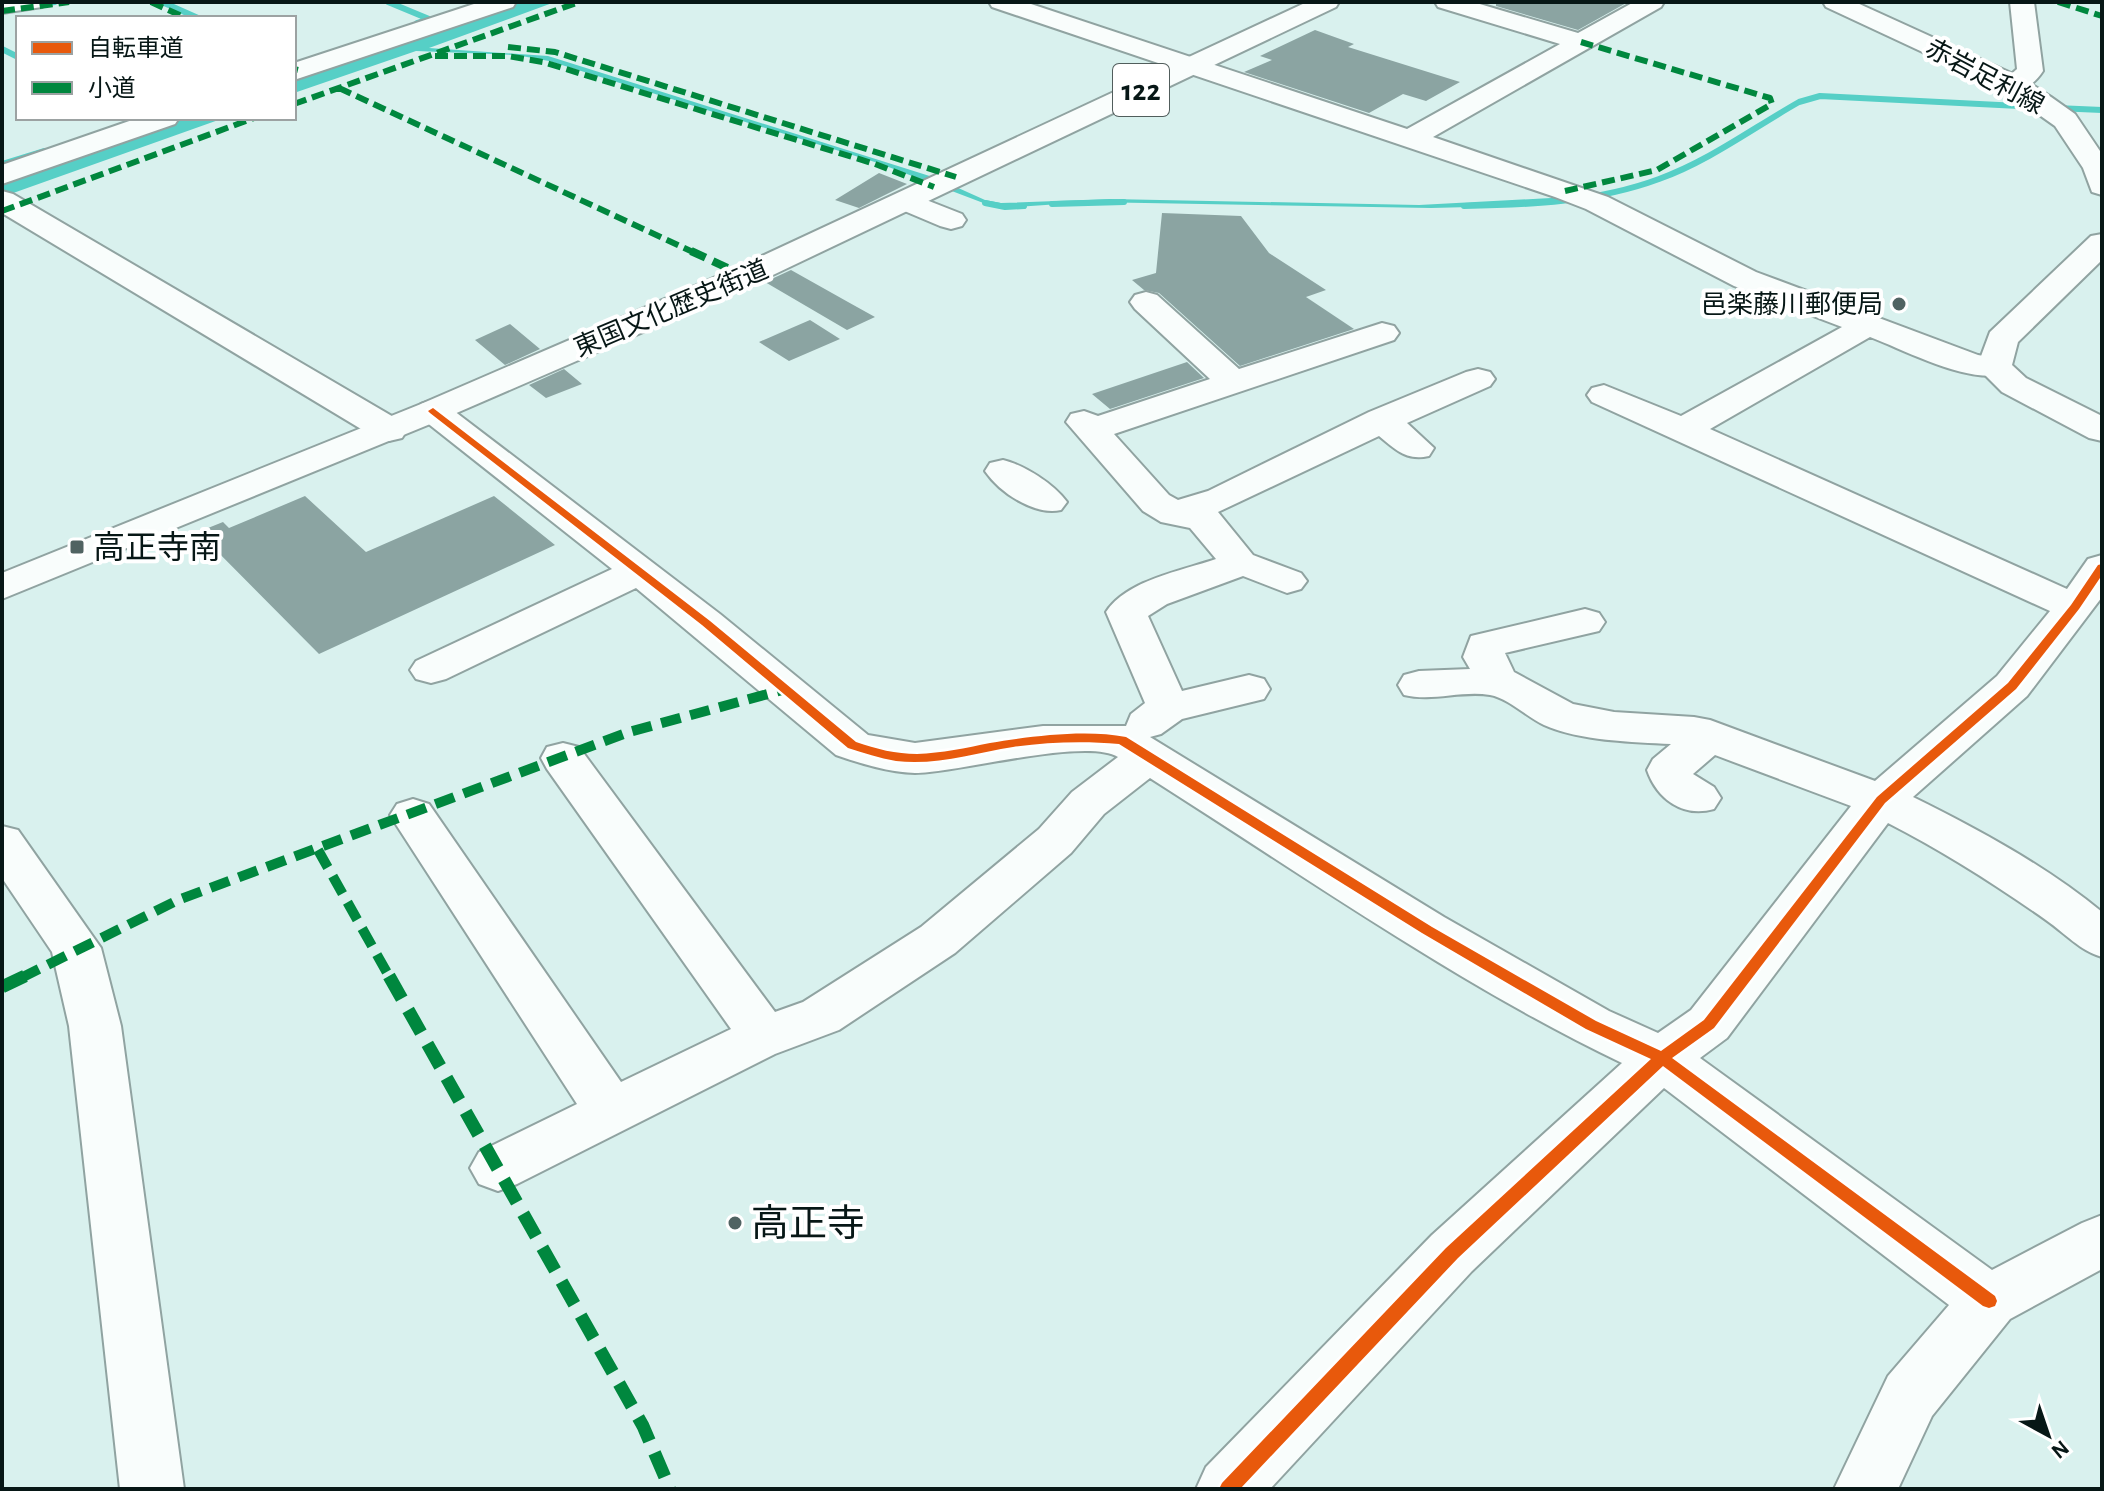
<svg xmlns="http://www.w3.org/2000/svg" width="2104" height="1491" viewBox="0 0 2104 1491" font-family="'Alegreya Sans','Noto Sans JP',sans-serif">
<rect width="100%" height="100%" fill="#d9f1ee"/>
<path fill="#56cfc6" d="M515,2H555L429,48L548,56L936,178L985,200L1001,203L1110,199L1419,205L1569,197L1576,200L1512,206L1431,208L1089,202L1015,207L986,204L878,163L549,61L516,55L416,51L294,93V78Z
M177,118H224L2,197V181Z"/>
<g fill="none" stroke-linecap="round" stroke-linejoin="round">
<path stroke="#56cfc6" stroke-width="6" d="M162,2L198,18
M388,2L429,19L417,23
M33,5L55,2
M2,49L18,57
M2056,108L2102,110
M2,164L44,151
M985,203L1005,207L1024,206
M1052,204L1124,202
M1464,206C1529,205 1597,202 1659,179C1709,161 1753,128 1799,102L1820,96L2040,107"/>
</g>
<path fill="#8ba4a2" d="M1496,2H1628L1578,30L1496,6Z
M1315,30L1354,44L1348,47L1460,82L1426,101L1403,94L1369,113L1244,72L1272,60L1260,56Z
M879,173L907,184L859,208L835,200Z
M1162,213L1241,216L1269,253L1326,290L1306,297L1354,329L1240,366L1159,293L1144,290L1132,280L1156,273Z
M791,270L848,302L875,317L847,330L765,282Z
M810,320L840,339L789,361L759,342Z
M510,324L540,349L505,365L475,340Z
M1187,362L1204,378L1110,409L1092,394Z
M564,369L582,384L546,398L529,385Z
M305,496L366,552L494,496L555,545L319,654L198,532L223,522L229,528Z"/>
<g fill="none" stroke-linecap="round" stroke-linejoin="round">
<defs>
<path id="minor" d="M2,2H45L42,7L2,13Z
M480,2H516L513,7L294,80V63Z
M989,2H1025L1407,129L1560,44L1438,7L1435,2H1473L1578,33L1634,2H1664L1661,7L1433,137L1608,197L1756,272L1978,355L2006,360L2011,367L2006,374C1967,384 1907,351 1870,337L1710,429L2067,589L2088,559L2102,555V597L2027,696L1913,797C1978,829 2046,866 2102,912V957C2079,950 2066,934 2046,920C1996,885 1943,851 1888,823L1727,1038L1700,1058L1992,1270L2082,1223L2102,1215V1269L2010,1319L1932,1416L1898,1489H1834L1888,1376L1949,1305L1664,1088L1472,1271L1270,1489H1196L1206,1467L1432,1235L1622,1063C1459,985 1303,875 1150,778L1104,814L1071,853L955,953L839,1030L775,1054L517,1184L498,1191L479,1184L470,1168L479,1152L577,1104L397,826L390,815L397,804L413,799L429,804L621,1082L731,1029L547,769L541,758L547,747L563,743L579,747L775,1012L803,1002L921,927L1039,829L1072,792L1118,757C1086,737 957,773 915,773C888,772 862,764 836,755L636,588L446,679L431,683L416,679L410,670L416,661L612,569L421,418L415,411L421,404L433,400L445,404L720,614L868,735L915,743L1043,726H1126L1131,714L1145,703L1106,612C1127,580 1181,571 1216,559L1190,528L1161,522L1143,511L1066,422L1071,414L1084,411L1098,416L1210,379L1135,309L1130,302L1135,295L1146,292L1157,295L1239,369L1382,323L1394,326L1399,333L1394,340L1114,434L1169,495L1178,500L1208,491L1369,412L1466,372L1478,369L1490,372L1495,379L1490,386L1407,423L1434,448L1429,456C1406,461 1396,450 1379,436L1218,512L1253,555L1301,573L1307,581L1301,589L1287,593L1243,576L1167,604L1148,616L1182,691L1249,675L1264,679L1270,689L1264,699L1182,719L1161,734L1150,737L1444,917L1609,1011L1658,1033L1691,1010L1851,806L1715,755L1693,774L1714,787L1721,798L1714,809C1683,818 1657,799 1647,770L1653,759L1671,744C1633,742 1579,741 1544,725C1527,717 1508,698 1490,695C1462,690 1433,702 1404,695L1398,685L1404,675L1419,671L1470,669L1463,657L1471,636L1585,609L1599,613L1605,622L1599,631L1505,653L1514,672L1573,704L1614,712L1694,717L1710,720L1875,781L1997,676L2050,611L1592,402L1587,395L1592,388L1604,385L1681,416L1842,327L1734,286L1586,209L1555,197L992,7Z
M2010,2H2034L2043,71C2034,85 2020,94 2004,90L2000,84L2017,69Z
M138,118H179L175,124L2,184V165Z
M2,191L13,194L402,422L407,430L402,438L389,441L376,438L2,213Z
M906,192L962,214L966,220L962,226L951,229L940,226L895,207L891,201L895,195Z
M1003,460C1024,465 1054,484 1067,502L1061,510C1035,516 1000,493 985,471L990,463Z
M2,826L18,830L101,948L121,1026L184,1489H120L69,1026L52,952L2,878Z"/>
<path id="major" d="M1823,2H1855L2022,78L2051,97L2075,114L2102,154V195L2092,192L2083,168L2055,126L2031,109L2004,90L1826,7Z
M2102,234V260L2018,342L2012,365L2026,378L2102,416V441L2089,438L2002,392L1977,367L1990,332L2091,236Z"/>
<path id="highway" d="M1307,2H1339L1336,7L756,283L445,418L2,599V573L421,404L734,269Z"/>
</defs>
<use href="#minor" stroke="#90a3a1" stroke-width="4"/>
<use href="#major" stroke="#90a3a1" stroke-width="4"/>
<use href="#highway" stroke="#90a3a1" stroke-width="4"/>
<use href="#minor" fill="#f9fdfc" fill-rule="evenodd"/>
<use href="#major" fill="#f9fdfc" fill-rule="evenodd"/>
<use href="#highway" fill="#f9fdfc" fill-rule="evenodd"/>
<path stroke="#00873e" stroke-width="6" stroke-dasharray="13 6" stroke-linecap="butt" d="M151,2L186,18
M2058,2L2102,16
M2,11L69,2
M508,47L555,52L956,177
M435,56H507L543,62L875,164L934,187
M294,69L298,70
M339,88L695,253
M294,104L579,2
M1565,191L1657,170L1772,104L1770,98L1581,42
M2,211L254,118"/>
<path stroke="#00873e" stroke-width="8" stroke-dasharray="16 8" stroke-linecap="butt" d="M691,251L745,276"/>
<path stroke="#00873e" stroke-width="10" stroke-dasharray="20 10" stroke-linecap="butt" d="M318,850L390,978
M21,978L178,900L629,732L786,689"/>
<path stroke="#00873e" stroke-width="13" stroke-dasharray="26 13" stroke-linecap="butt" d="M389,976L643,1426L670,1489
M2,987L25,976"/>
<defs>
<path id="cycleway" d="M433,408L710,621L856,742C876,749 896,754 917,754C942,753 966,748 990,743C1031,736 1086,729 1126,737L1432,927L1596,1021L1661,1051L1704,1020L1877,797L2008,683L2071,605L2098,565L2102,564V575L2079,609L2016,689L1885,803L1714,1028L1672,1058L1995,1296L1997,1301L1995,1306L1989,1308L1983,1306L1663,1066L1458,1258L1240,1489H1219L1222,1483L1446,1248L1651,1059L1586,1029L1422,933L1119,744C1084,741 1048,742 1013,747C975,753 935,766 896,761C879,758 864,753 848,748L702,625L430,413L428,411Z"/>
</defs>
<use href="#cycleway" stroke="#fff" stroke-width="5"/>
<use href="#cycleway" fill="#e8590c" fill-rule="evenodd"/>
</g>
<g fill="#506362" stroke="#fff" stroke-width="3">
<circle cx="1899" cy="304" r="8"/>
<rect x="69" y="539" width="16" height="16" rx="4"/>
<circle cx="735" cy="1223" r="8"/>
</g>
<g text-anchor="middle" stroke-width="8" stroke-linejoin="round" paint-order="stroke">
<g font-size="26" fill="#071716" stroke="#fff">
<text transform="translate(1985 76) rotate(28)" y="9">赤岩足利線</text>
<text transform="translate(671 308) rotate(-23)" y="9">東国文化歴史街道</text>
</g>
<g font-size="26" fill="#071716" stroke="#fff" text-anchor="end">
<text x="1883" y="313">邑楽藤川郵便局</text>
</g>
<rect fill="#fff" stroke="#515d5c" stroke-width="2" x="1113" y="64" width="56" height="52" rx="6"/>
<g font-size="30" font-weight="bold" fill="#071716">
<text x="1141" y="100">122</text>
</g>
<g font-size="32" fill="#071716" stroke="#fff" text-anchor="start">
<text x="93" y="558">高正寺南</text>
</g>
<g font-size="38" fill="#071716" stroke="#fff" text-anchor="start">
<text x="751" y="1236">高正寺</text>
</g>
</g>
<rect width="2104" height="1491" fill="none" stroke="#071716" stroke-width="8"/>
<rect x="16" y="16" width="280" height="104" fill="#ffffff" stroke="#9ca2a2" stroke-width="2"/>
<rect x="32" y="42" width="40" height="12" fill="#e8590c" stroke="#9ca2a2" stroke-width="2"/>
<text x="88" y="56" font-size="24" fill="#071716">自転車道</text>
<rect x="32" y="82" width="40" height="12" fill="#00873e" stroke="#9ca2a2" stroke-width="2"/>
<text x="88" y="96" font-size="24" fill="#071716">小道</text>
<g transform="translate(2048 1435) rotate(140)" stroke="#ffffff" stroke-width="6" paint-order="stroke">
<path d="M0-6L14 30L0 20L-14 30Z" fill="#071716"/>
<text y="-12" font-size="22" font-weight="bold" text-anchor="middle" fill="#071716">N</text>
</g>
</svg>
